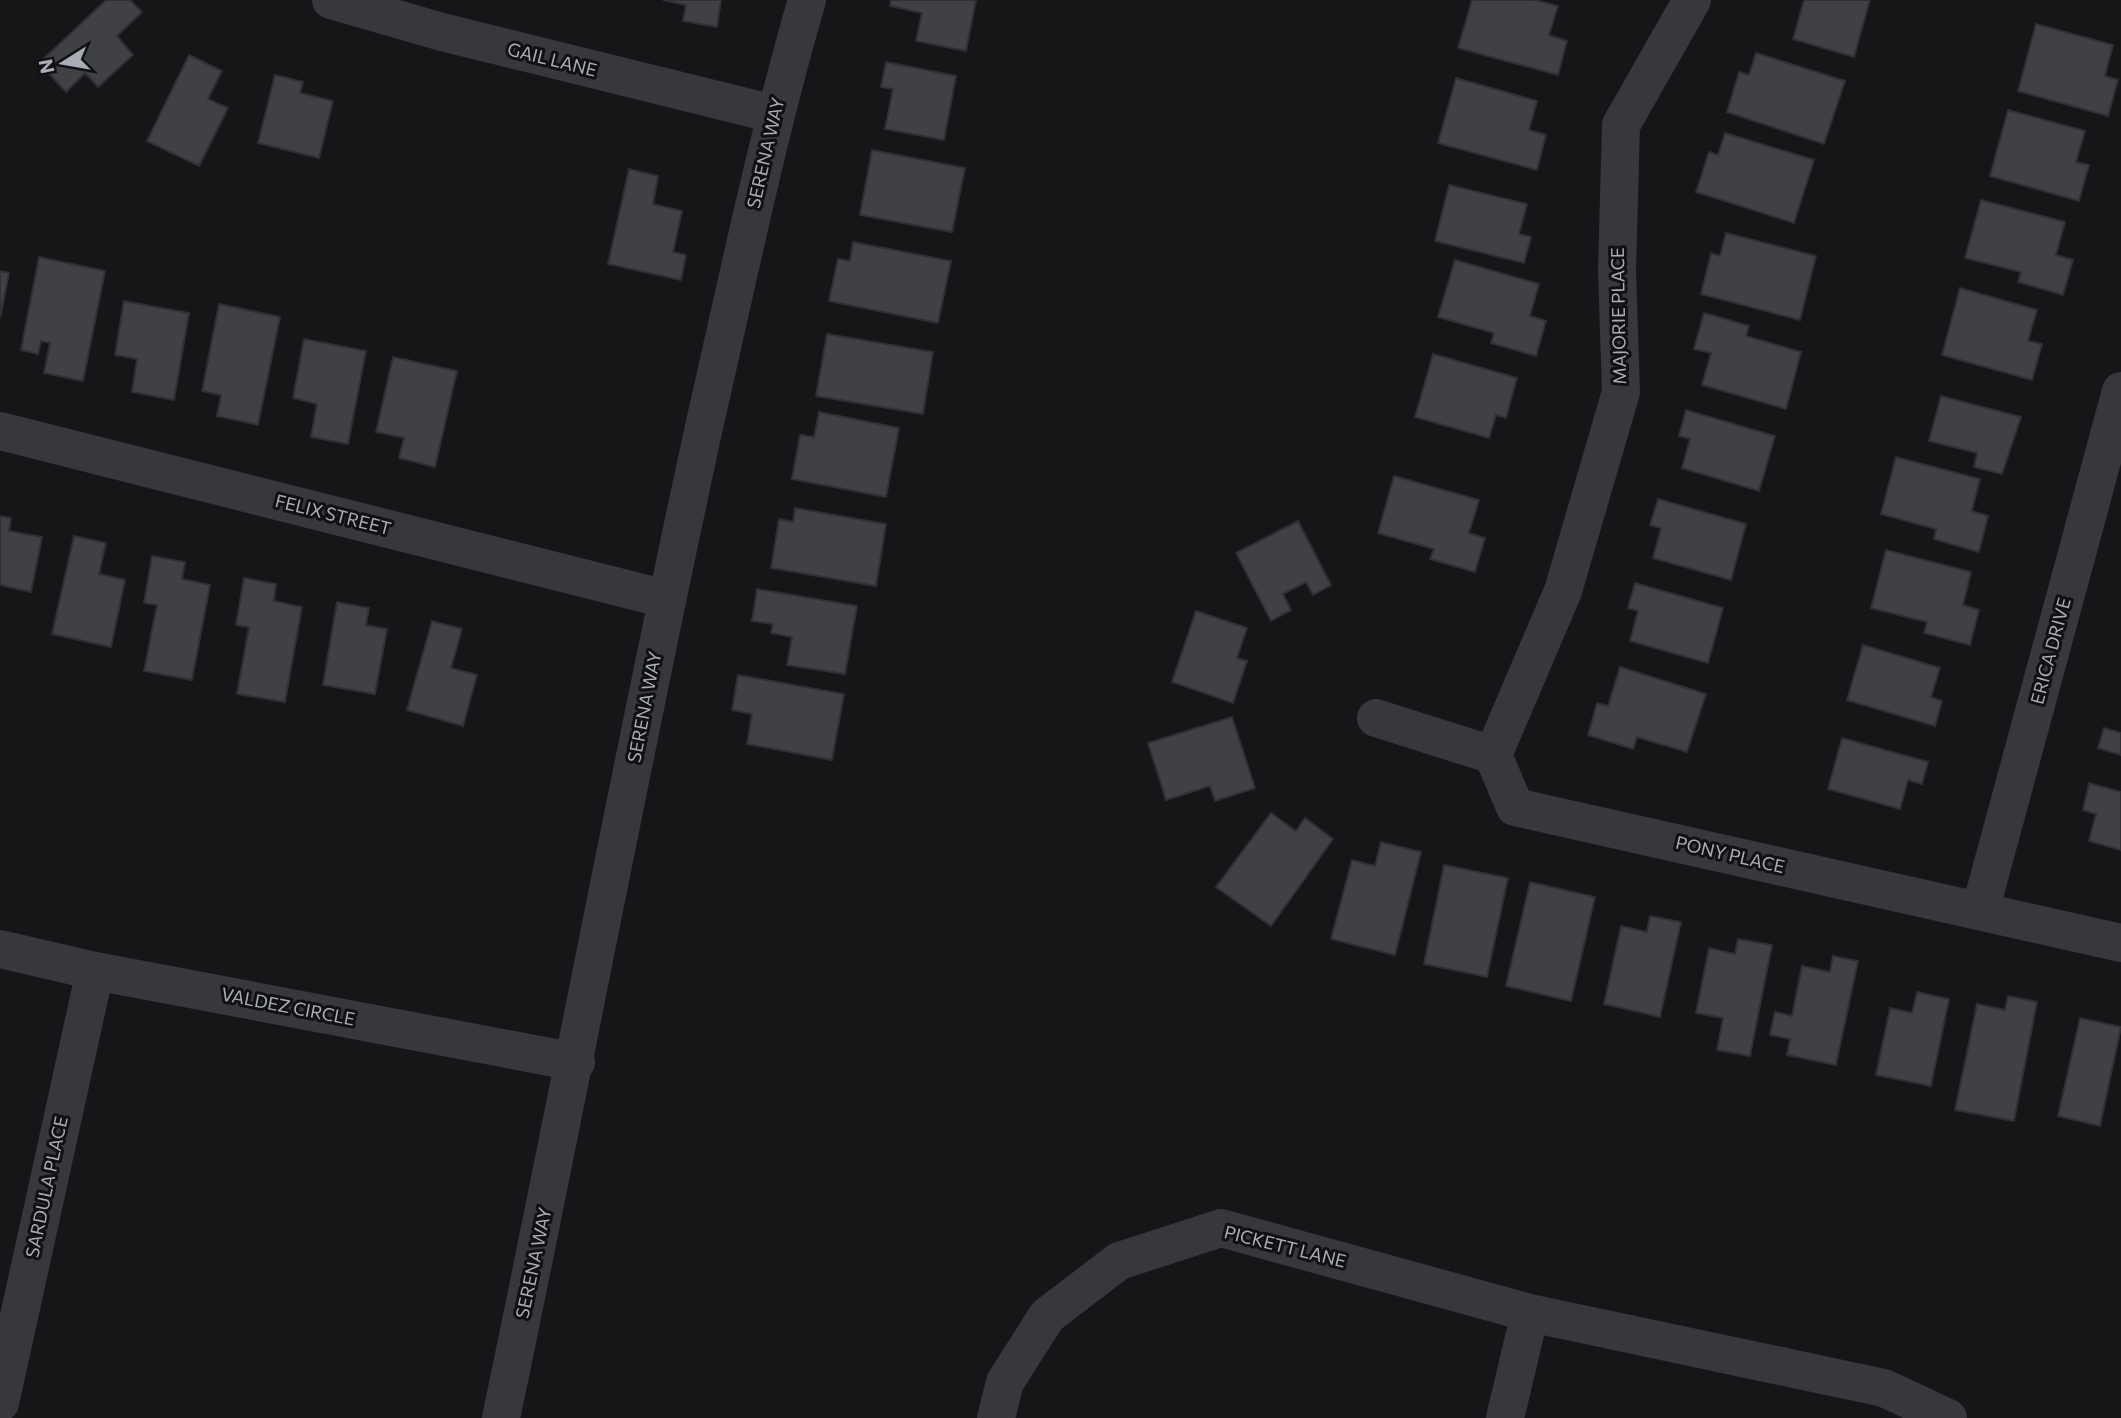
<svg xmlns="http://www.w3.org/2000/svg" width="2121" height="1418" viewBox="0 0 2121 1418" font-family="Commissioner,sans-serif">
<rect width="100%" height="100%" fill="#161618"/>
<path fill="#404145" stroke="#303034" stroke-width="2" d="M106,0H130L142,12L117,36L133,55L98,87L85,73L66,92L39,63Z
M663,0H721L717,27L683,21L686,5Z
M891,0H976L966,51L916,41L922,13L890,6Z
M1472,0H1535L1558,6L1549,35L1567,41L1558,75L1458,48Z
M1804,0H1870L1854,57L1793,39Z
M2036,24L2113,45L2105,76L2118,80L2108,116L2018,91Z
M1756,53L1845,81L1824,144L1727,112L1739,72L1749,75Z
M189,55L222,71L208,99L228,108L199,166L147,141Z
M886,62L956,76L944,140L885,129L893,89L881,87Z
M275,75L303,82L300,93L333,101L319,158L258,143Z
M1456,78L1537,101L1529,130L1546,135L1537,170L1438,143Z
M2008,110L2085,131L2076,162L2089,165L2079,201L1990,176Z
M1725,133L1814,160L1794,223L1696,192L1709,152L1718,155Z
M872,150L965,168L952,232L860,215Z
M629,169L658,176L653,204L682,211L673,252L686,255L681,280L608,264Z
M1449,185L1527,204L1519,234L1531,237L1524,263L1435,241Z
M1981,200L2065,222L2056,255L2073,260L2063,295L2018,282L2021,272L1965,258Z
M1726,233L1816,256L1800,320L1701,294L1711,253L1720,256Z
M853,242L951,261L938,323L829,301L838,259L850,261Z
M39,257L105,271L83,381L44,373L50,343L41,341L38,354L21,350Z
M1455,260L1539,284L1530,316L1546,321L1536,356L1491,343L1494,333L1438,317Z
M0,271L9,273L0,318Z
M1960,288L2037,310L2028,341L2042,344L2032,380L1942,355Z
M124,301L189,313L174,400L132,392L137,359L115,355Z
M219,304L280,317L258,425L217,416L221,395L202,391Z
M1704,313L1749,326L1746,336L1801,352L1786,409L1702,385L1711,353L1694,349Z
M827,334L933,352L923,414L816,396Z
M304,339L366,351L348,444L311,437L317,404L293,398Z
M1433,354L1517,378L1506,418L1496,415L1489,438L1415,417Z
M393,357L457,371L435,467L399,458L404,438L376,432Z
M1941,396L2021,417L2002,474L1974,467L1977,453L1929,441Z
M1686,410L1775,436L1759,491L1682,468L1690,439L1679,436Z
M819,412L899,428L886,497L792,479L800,435L814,437Z
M1896,457L1980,479L1972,511L1988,516L1979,552L1934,539L1936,529L1881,514Z
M1394,476L1479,500L1469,533L1485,538L1475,572L1430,559L1434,549L1378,533Z
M1658,499L1746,524L1731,580L1653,558L1661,528L1650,525Z
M795,508L886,524L876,586L771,568L779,519L793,522Z
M0,516L11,518L9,531L42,537L31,592L0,585Z
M1298,521L1331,585L1313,595L1306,582L1283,594L1291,610L1271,621L1236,553Z
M74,536L106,543L99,574L125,580L111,647L52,634Z
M1886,550L1971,572L1963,605L1979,610L1970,645L1924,633L1927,622L1871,608Z
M152,556L185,562L182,579L210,585L192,680L144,671L157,605L144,603Z
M244,578L276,584L274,601L302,607L285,702L237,694L249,627L236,625Z
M1635,583L1723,608L1708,663L1630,641L1638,611L1628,608Z
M757,589L857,606L845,674L787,665L792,637L771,633L773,624L752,621Z
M337,602L369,608L366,625L387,629L375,694L323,685Z
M1196,611L1247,628L1237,658L1247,661L1233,703L1172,682Z
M432,621L462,629L451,668L477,675L463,726L407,710Z
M1863,645L1940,668L1931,697L1942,701L1935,726L1847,700Z
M1620,667L1706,694L1687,752L1637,737L1633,749L1588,735L1597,703L1608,706Z
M738,675L844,694L832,760L747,744L752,714L732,710Z
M1232,717L1255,788L1215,801L1210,786L1166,800L1148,743Z
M2104,728L2121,733V755L2098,748Z
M1842,738L1928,762L1922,784L1908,780L1900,809L1828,789Z
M2089,783L2121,792V850L2089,841L2096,814L2083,810Z
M1271,813L1296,831L1305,818L1333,839L1271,926L1216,887Z
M1381,842L1421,852L1395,955L1331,939L1352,860L1375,866Z
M1444,865L1508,878L1487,977L1424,964Z
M1530,882L1595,897L1571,1001L1506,986Z
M1650,916L1681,922L1660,1017L1604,1004L1621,926L1647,932Z
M1738,939L1772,945L1750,1056L1717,1050L1723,1018L1696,1013L1709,948L1735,954Z
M1833,956L1858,961L1836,1065L1787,1055L1790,1039L1770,1035L1775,1012L1792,1016L1802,966L1830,972Z
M1917,992L1949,999L1931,1086L1876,1075L1890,1008L1912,1013Z
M2008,996L2037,1002L2014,1121L1955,1110L1977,1004L2005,1010Z
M2080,1018L2121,1027L2100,1126L2058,1116Z"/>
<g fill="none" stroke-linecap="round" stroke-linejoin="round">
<path stroke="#37383d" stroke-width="38" d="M331,0L442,32L774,114
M0,431L666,599
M1376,718L1493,755L1515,807L2121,943
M1493,755L1563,591L1621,392L1617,271L1621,125L1692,0
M1980,911L2121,391
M0,949L95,971L576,1062
M0,1403L95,971
M501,1418C571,1085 633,750 706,418C738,278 767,138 807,0
M996,1418L1005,1382L1047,1316L1119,1261L1221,1228L1530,1313L1884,1388L1948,1418
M1505,1418L1530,1313"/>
</g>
<g text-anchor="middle" stroke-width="6" stroke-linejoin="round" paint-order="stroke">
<g font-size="18" fill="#a8adb8" stroke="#111113">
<text transform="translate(552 60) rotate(14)" y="6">GAIL LANE</text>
<text transform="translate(766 153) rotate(-77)" y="6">SERENA WAY</text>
<text transform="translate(1619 316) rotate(-91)" y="6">MAJORIE PLACE</text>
<text transform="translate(333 515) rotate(14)" y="6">FELIX STREET</text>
<text transform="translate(2051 651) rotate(-75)" y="6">ERICA DRIVE</text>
<text transform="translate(645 707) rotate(-79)" y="6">SERENA WAY</text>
<text transform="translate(1730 855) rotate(13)" y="6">PONY PLACE</text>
<text transform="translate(288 1007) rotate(11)" y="6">VALDEZ CIRCLE</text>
<text transform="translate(47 1187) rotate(-78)" y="6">SARDULA PLACE</text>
<text transform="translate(1285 1247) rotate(14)" y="6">PICKETT LANE</text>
<text transform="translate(534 1263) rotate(-78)" y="6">SERENA WAY</text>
</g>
</g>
<g transform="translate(63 63) rotate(259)" stroke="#111113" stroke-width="5" paint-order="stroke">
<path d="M0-5L12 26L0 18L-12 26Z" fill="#a8adb8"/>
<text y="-10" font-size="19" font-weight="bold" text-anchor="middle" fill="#a8adb8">N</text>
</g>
</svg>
